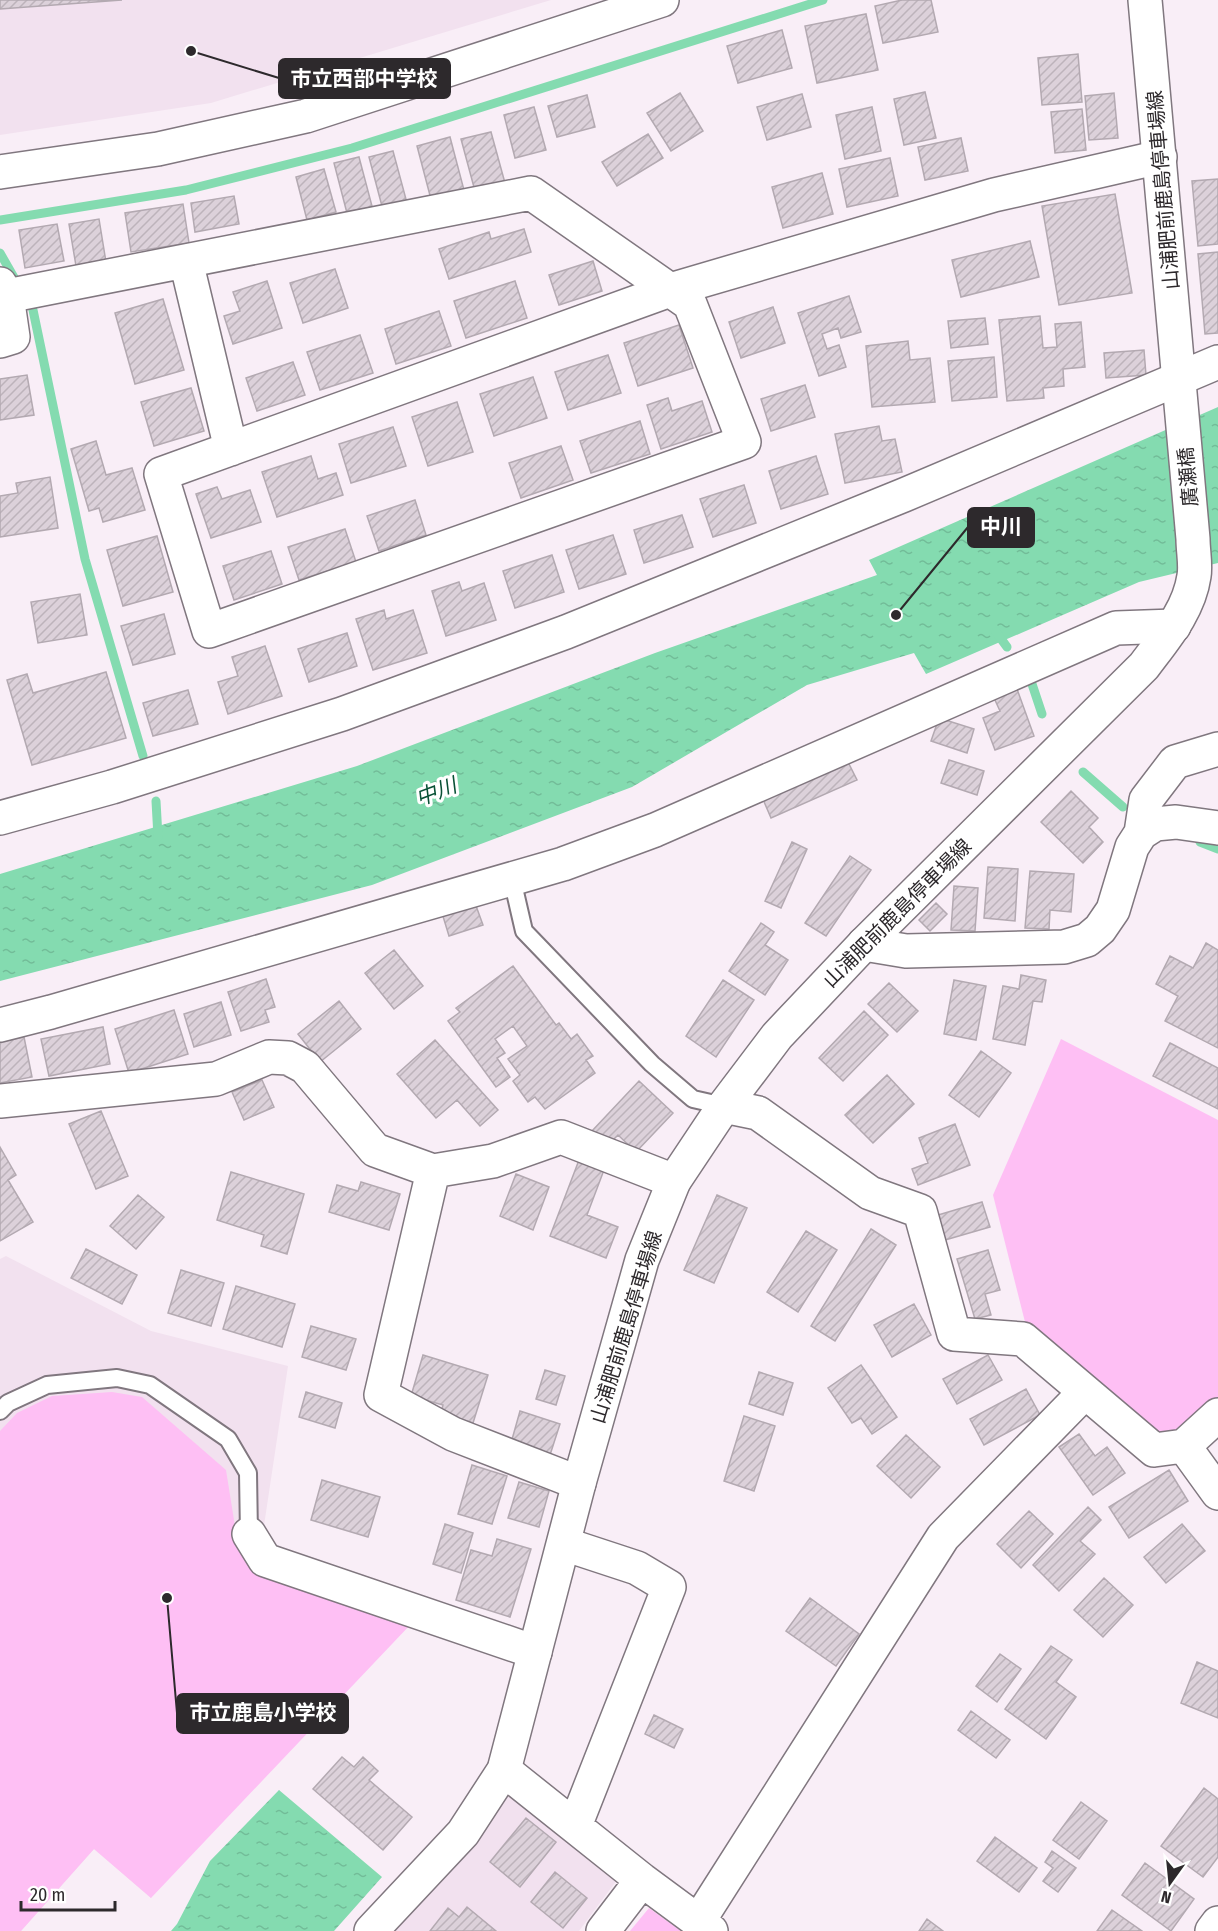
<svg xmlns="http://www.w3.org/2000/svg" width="1218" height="1931" viewBox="0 0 1218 1931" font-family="'Fira Sans Condensed','Noto Sans JP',sans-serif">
<defs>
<pattern id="water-ripples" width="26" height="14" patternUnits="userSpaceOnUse" patternTransform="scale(1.5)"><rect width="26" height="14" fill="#84dbb0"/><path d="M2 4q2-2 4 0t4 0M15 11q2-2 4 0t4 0" fill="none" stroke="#72bc98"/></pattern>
<pattern id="building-hatch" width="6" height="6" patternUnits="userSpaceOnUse" patternTransform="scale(1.5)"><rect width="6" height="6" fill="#dcd1da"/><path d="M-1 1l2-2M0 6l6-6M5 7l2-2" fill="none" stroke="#bdb3bb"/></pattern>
</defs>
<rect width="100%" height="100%" fill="#f9eef7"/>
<path fill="#f2e1ef" d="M0,0H551L211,103L0,135Z
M6,1256L151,1331L288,1366L257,1572L151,1898L94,1849L21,1931H0V1259Z
M509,1789L617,1880L579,1931H394Z"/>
<path fill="#febff4" d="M1061,1039L1218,1120V1402L1181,1436L1157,1438L1028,1334L993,1195Z
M112,1392L142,1397L226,1470L238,1545L411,1624L151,1898L94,1849L21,1931H0V1431L17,1413L52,1396Z
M649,1908L681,1931H630Z"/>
<path fill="url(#water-ripples)" d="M1218,407V563L1139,582L926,674L914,653L807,685L632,787L372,885L0,981V874L357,766L655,653L877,575L869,560Z
M279,1790L382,1877L334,1931H171L177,1924L210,1861Z"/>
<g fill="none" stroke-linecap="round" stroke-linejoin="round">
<path stroke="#84dbb0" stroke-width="9" d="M0,220L186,190L352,148L823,0
M0,253L16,281
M33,310L85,559L143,756
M996,632L1007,647
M1029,675L1042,714
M1083,772L1123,807
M156,801L158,837
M1200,842L1218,849"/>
</g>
<path fill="url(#building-hatch)" stroke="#b3a9b1" stroke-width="1.5" d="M0,0H122L0,9Z
M902,0H931L938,32L883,43L875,6Z
M866,14L878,70L817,83L805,26Z
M782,30L792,68L738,83L727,46Z
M1078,54L1082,102L1042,105L1038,58Z
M925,92L936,138L904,145L894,99Z
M680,93L703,131L671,151L647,113Z
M1114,93L1118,138L1089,140L1085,96Z
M802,94L811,127L767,140L757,107Z
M587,95L595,127L557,137L548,106Z
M534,107L546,150L515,158L504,115Z
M872,107L881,151L845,159L836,115Z
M1082,109L1086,150L1055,153L1051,112Z
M491,132L505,183L475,191L461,139Z
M648,134L663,158L617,186L602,162Z
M450,137L465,194L432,203L417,146Z
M961,138L968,171L925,180L918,147Z
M393,151L407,203L383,210L369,157Z
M359,157L373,210L348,217L334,163Z
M890,158L898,196L847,207L839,169Z
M324,169L336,212L307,220L296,177Z
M822,173L833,214L783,228L772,187Z
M1218,179V244L1198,246L1192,181Z
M1115,194L1132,293L1059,305L1042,206Z
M234,196L239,224L195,232L191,203Z
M183,204L189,243L131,252L125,213Z
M99,219L106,262L76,266L69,224Z
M57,224L64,261L25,268L19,230Z
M524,229L531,252L449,279L439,249L489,232L491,239Z
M1030,241L1039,277L961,297L952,260Z
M1218,252V333L1205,334L1198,254Z
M593,261L602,291L559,305L549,275Z
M335,269L348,308L303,323L290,283Z
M267,281L282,328L233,344L224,316L240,311L233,292Z
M515,281L527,318L466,338L454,301Z
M849,296L861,332L841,338L838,328L822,334L827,349L839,345L846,367L819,376L798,313Z
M163,299L184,370L135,384L115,313Z
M773,307L785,343L741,358L729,322Z
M439,311L451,346L396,364L385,329Z
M1040,316L1043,348L1057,347L1055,324L1081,322L1085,367L1063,369L1064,386L1043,388L1044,398L1007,401L999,320Z
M985,318L988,344L951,348L948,321Z
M679,325L693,368L638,386L624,343Z
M360,335L373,373L320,390L307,352Z
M908,341L910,360L930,358L935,402L872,407L866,346Z
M1144,350L1146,375L1106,378L1104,353Z
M608,355L621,393L568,410L555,372Z
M994,357L997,397L952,401L948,361Z
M293,362L305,395L257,411L246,378Z
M27,375L34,415L0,420V379Z
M533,377L547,418L494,436L480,394Z
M805,385L815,417L771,431L761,399Z
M191,388L204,431L154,446L141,402Z
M668,398L672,411L702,401L712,432L661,449L647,405Z
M457,402L473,452L428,466L412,417Z
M640,421L650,454L591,473L580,441Z
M879,426L882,441L895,439L902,472L845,483L835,434Z
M393,427L406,466L351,483L339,444Z
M96,441L106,475L132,468L145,510L103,522L99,508L89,511L71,449Z
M561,446L573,480L521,498L509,463Z
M311,456L318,479L336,473L343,495L277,517L262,472Z
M816,456L828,494L781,509L769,471Z
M50,477L58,528L0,537V496L18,493L16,483Z
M744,485L756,523L713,537L700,499Z
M217,487L222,499L250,490L261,522L211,538L196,494Z
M415,500L426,535L379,551L367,516Z
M682,515L693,547L644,563L634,530Z
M345,529L356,562L299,580L288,547Z
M613,535L626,574L579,589L566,550Z
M157,536L173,592L123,606L107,550Z
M271,551L282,584L234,600L223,566Z
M552,555L564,592L515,608L503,571Z
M459,582L462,591L484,583L496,620L446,636L432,591Z
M80,594L87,635L38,643L31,602Z
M384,610L386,619L413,610L427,653L373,670L356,619Z
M164,614L175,654L133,665L121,626Z
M347,633L357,666L309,682L298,649Z
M265,646L282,696L228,714L218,682L238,676L232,657Z
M106,672L126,738L32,765L7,680L27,674L33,693Z
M1017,689L1034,736L995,750L983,718L1000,711L994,698Z
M188,690L198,724L153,736L143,703Z
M939,718L974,729L967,753L931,741Z
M847,760L857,780L771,818L762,797Z
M949,760L984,771L977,795L941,783Z
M1071,791L1098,818L1089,827L1103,842L1083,863L1041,822Z
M792,842L807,849L781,908L765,901Z
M850,856L871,870L826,936L805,923Z
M988,867L1018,869L1015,921L984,918Z
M1030,871L1074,874L1071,912L1050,910L1049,929L1025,928Z
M954,886L978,888L975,931L951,930Z
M475,903L483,925L449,936L442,913Z
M936,903L947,914L930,931L919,920Z
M761,923L774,932L765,945L788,960L765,995L729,971Z
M1206,943L1218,950V1048L1165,1021L1178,996L1156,984L1170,956L1193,968Z
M394,950L423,986L394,1009L365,973Z
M513,966L556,1025L559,1023L571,1039L577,1034L593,1056L586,1060L595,1073L545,1109L535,1097L528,1102L513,1081L520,1075L508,1059L527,1046L513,1026L495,1039L505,1053L497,1058L510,1077L496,1087L448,1021L460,1012L456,1008Z
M1021,975L1046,980L1042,1002L1033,1001L1025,1045L993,1039L1003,986L1019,989Z
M266,979L275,1007L265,1010L269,1022L241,1031L228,992Z
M723,980L754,1000L716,1057L686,1036Z
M954,980L986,986L976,1040L944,1034Z
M889,983L918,1011L897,1032L868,1004Z
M339,1001L361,1029L320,1062L298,1034Z
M221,1002L231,1035L194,1047L184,1014Z
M174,1010L188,1054L129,1073L115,1029Z
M864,1011L888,1035L843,1081L819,1058Z
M103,1027L110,1064L49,1076L41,1039Z
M24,1037L32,1077L0,1083V1042Z
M435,1040L498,1110L480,1126L457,1100L436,1118L397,1074Z
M1170,1043L1218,1068V1109L1153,1076Z
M981,1051L1011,1073L979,1117L949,1095Z
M887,1075L914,1104L873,1143L845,1115Z
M262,1080L274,1107L244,1120L232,1092Z
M639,1081L673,1113L636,1152L618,1135L608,1145L592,1131Z
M101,1111L128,1176L96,1189L69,1124Z
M955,1124L970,1165L918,1185L912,1169L928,1163L919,1138Z
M0,1147L16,1175L8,1180L33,1222L0,1241Z
M579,1160L604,1170L587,1215L618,1227L606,1258L550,1236Z
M231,1172L304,1194L287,1254L261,1246L264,1235L217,1220Z
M516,1174L549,1187L533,1230L500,1216Z
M361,1182L400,1194L389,1230L329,1212L337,1185L358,1191Z
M138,1195L164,1217L136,1249L110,1226Z
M717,1195L747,1208L714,1283L684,1270Z
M982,1202L990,1227L945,1240L938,1215Z
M871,1229L896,1245L835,1341L811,1326Z
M806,1231L837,1250L798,1312L767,1292Z
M86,1249L137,1275L122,1304L71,1278Z
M988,1250L1000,1290L985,1294L991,1315L975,1319L957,1259Z
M181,1270L224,1283L211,1326L168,1313Z
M236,1286L295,1304L282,1347L223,1329Z
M914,1304L931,1335L892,1357L874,1325Z
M311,1326L356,1339L346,1370L302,1357Z
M423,1355L488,1375L473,1423L441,1413L443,1405L411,1396Z
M988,1355L1002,1380L957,1404L943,1379Z
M861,1365L897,1417L872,1434L861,1418L852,1423L828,1388Z
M545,1370L565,1376L556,1405L536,1399Z
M759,1372L793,1383L783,1415L749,1404Z
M1026,1389L1040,1415L984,1445L970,1419Z
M306,1392L342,1403L335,1428L299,1417Z
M520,1411L560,1424L550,1455L511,1443Z
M744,1416L775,1426L754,1491L724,1481Z
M1079,1434L1095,1456L1107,1447L1125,1473L1093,1495L1059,1447Z
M906,1435L940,1467L911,1498L877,1466Z
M472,1465L507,1476L492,1524L458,1514Z
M1169,1470L1188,1501L1129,1538L1109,1507Z
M322,1480L380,1497L368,1537L311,1520Z
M519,1482L549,1491L539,1527L508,1518Z
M1088,1507L1101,1520L1080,1541L1095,1554L1059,1591L1033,1565Z
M1029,1511L1053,1534L1021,1568L997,1544Z
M445,1524L473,1533L461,1573L433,1564Z
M1182,1524L1205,1551L1166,1583L1144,1557Z
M497,1539L531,1549L510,1617L456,1600L471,1550L492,1556Z
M1104,1578L1133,1605L1103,1637L1074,1610Z
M810,1598L859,1634L836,1666L786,1631Z
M1051,1646L1072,1660L1056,1682L1076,1697L1046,1739L1005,1709Z
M1000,1654L1021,1669L997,1702L976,1686Z
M1197,1662L1218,1671V1718L1181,1703Z
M971,1711L1010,1740L996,1758L958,1730Z
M654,1715L683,1729L674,1748L645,1734Z
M342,1757L354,1767L363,1757L378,1771L369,1780L412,1817L383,1850L313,1789Z
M1204,1788L1218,1799V1857L1203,1877L1161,1846Z
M1081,1802L1107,1821L1079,1859L1053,1840Z
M526,1818L556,1842L520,1887L490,1862Z
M995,1837L1037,1868L1019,1892L977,1861Z
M1052,1851L1076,1868L1058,1892L1043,1881L1053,1868L1045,1862Z
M1145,1863L1194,1899L1171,1931L1122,1895Z
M555,1872L587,1898L563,1928L531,1902Z
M467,1907L496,1931H430L448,1908L459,1917Z
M1112,1910L1142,1931H1097Z
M927,1919L943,1931H919Z"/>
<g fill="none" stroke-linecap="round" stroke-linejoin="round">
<defs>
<path id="service" d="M512,879L524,931L652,1064L693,1099L724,1106
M0,1411L8,1403L47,1385L117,1378L150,1385L228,1439L248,1473L249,1534"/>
<path id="minor" d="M186,261L231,449
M0,284L7,296L13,337L0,341
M7,296L531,193L670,290L690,304L744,442L209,631L161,474L670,290L994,195L1160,157
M0,818L112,787L342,714L566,632L904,495L1218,362
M1141,833L1155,824L1176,822L1218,828
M864,944L906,951L1064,947L1087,940L1100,929L1113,910L1132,847L1141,833L1146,800L1175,762L1218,749
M0,1025L51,1012L563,864L655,830L1116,628L1174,626
M0,1101L216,1079L269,1057L288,1058L305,1067L375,1150L433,1171L493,1161L561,1137L674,1181
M724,1106L758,1113L870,1193L920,1211L954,1334L1023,1339L1154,1450L1184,1446L1218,1415
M433,1171L381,1395L453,1434L579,1483
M1184,1446L1218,1493
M249,1534L265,1560L535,1652
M564,1544L637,1568L669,1587L575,1826
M504,1770L642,1880L711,1931
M698,1922L943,1537L1085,1392
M603,1931L642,1880
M1212,1931L1218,1923"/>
<path id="tertiary" d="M0,172L158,149L306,116L662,0"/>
<path id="secondary" d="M371,1931L463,1833L504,1770L579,1483L642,1260L674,1181L724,1106L777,1036L864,944L1144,666C1164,639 1189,611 1194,576C1196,565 1193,551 1193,539L1145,0"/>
</defs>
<use href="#service" stroke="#80777f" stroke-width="20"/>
<use href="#minor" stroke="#80777f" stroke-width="36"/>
<use href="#tertiary" stroke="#80777f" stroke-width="36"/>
<use href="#secondary" stroke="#80777f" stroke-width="36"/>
<use href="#service" stroke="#fff" stroke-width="16"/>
<use href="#minor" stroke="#fff" stroke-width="33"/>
<use href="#tertiary" stroke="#fff" stroke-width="33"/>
<use href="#secondary" stroke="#fff" stroke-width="33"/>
</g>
<g text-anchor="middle" stroke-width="6" stroke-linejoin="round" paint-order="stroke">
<g font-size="20" fill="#2d292c" stroke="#fff">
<text transform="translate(1163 190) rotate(-95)" y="7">山浦肥前鹿島停車場線</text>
<text transform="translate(1188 477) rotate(-95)" y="7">廣瀬橋</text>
<text transform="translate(897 913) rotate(-45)" y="7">山浦肥前鹿島停車場線</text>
<text transform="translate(626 1327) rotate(-73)" y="7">山浦肥前鹿島停車場線</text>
</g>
<g font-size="21" font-style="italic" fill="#095136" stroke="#fff">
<text transform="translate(436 792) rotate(-21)" y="7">中川</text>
</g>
</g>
<path fill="none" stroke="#2d292c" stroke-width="2" d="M191 51L279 78M896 615L968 527M167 1598L177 1713"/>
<g fill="#2d292c" stroke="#fff" stroke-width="2">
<circle cx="191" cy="51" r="6"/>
<circle cx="896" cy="615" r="6"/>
<circle cx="167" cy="1598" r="6"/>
</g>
<g fill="#2d292c" stroke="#2d292c" stroke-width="2">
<rect x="279" y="59" width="171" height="39" rx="6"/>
<rect x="968" y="508" width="66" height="39" rx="6"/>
<rect x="177" y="1694" width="171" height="39" rx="6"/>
</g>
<g font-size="21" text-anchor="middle" font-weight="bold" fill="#fff">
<text x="364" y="86">市立西部中学校</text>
<text x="1001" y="534">中川</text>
<text x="263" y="1720">市立鹿島小学校</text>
</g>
<g transform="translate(1170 1883) rotate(195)" stroke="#ffffff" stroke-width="4.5" paint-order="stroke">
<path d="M0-4.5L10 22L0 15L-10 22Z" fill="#2d292c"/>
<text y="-9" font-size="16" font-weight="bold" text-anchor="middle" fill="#2d292c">N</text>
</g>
<path d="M21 1901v9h94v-9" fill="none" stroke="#2d292c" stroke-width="3"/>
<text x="30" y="1901" font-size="18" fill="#2d292c" stroke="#ffffff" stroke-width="4.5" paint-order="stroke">20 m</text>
</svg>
